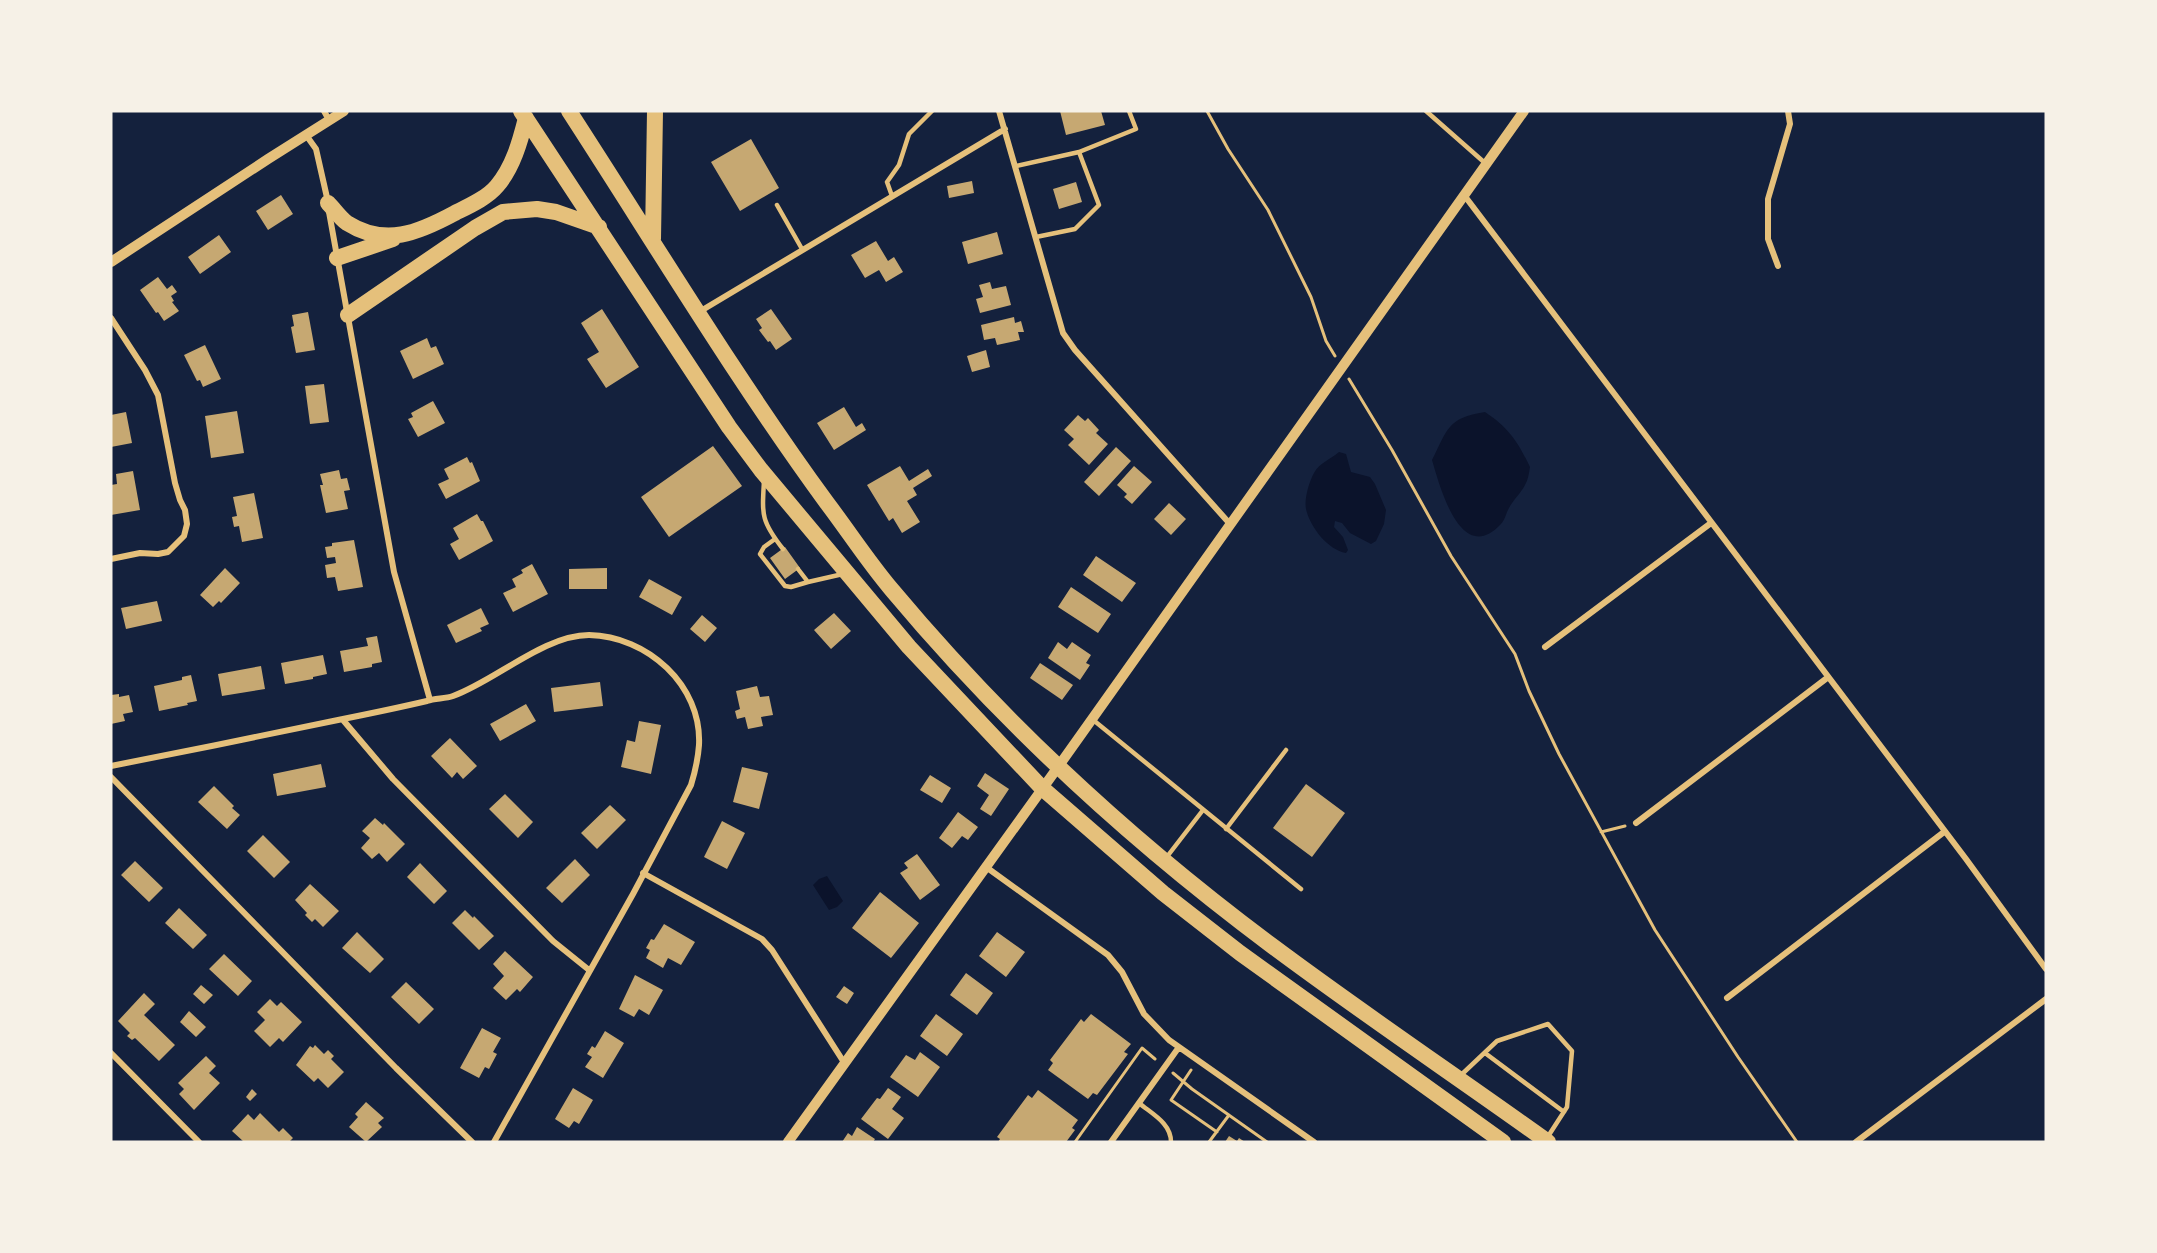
<svg xmlns="http://www.w3.org/2000/svg" width="2157" height="1253" viewBox="0 0 2157 1253" font-family="'Golos Text',sans-serif">
<rect width="100%" height="100%" fill="#14213d"/>
<path fill="#0b132b" d="M1485,412C1509,428 1518,442 1530,467C1529,473 1528,480 1525,485C1521,493 1513,500 1509,508C1506,513 1505,520 1501,524C1461,567 1440,487 1432,460C1448,429 1447,418 1485,412Z
M1339,452L1346,454L1351,472L1370,477L1375,484L1386,510L1384,524L1376,541L1371,544L1350,533L1342,523L1335,521L1334,527L1343,537L1348,550L1346,553C1328,550 1310,527 1306,509C1304,499 1309,482 1314,473C1320,462 1330,460 1339,452Z
M827,876L843,901L837,907L829,910L813,885L819,879Z"/>
<path fill="#c6a872" d="M1060,111H1101L1105,125L1066,135Z
M751,139L779,188L740,211L711,162Z
M972,181L974,193L949,198L947,186Z
M1076,182L1082,202L1059,209L1053,189Z
M281,195L293,214L268,230L256,211Z
M997,232L1003,254L968,264L962,242Z
M219,235L231,252L200,274L188,257Z
M876,241L888,261L894,257L903,272L886,282L879,270L865,278L851,255Z
M158,277L167,289L172,285L177,292L171,296L174,301L172,302L179,311L164,321L158,312L156,313L140,290Z
M990,282L992,289L1006,286L1011,305L980,313L976,299L983,297L979,285Z
M602,309L639,367L606,388L587,359L599,352L581,323Z
M771,309L792,339L776,350L770,341L768,342L759,330L762,328L756,319Z
M308,312L315,350L296,353L291,327L294,326L292,315Z
M1014,317L1015,323L1021,321L1024,332H1018L1020,340L997,345L995,338L984,340L981,325Z
M427,338L431,348L436,346L444,364L413,379L400,351Z
M205,345L221,379L203,387L200,380L197,381L184,355Z
M986,350L990,367L972,372L967,356Z
M324,384L329,422L310,424L305,386Z
M433,401L445,423L418,437L408,419L413,417L411,413Z
M844,407L856,427L862,423L866,430L834,450L817,423Z
M237,411L244,453L211,458L205,416Z
M126,412L132,443L111,447V415Z
M1078,415L1085,421L1088,418L1099,430L1096,433L1108,444L1089,465L1068,445L1074,439L1064,430Z
M713,446L742,486L669,537L641,497Z
M1116,447L1131,461L1099,496L1084,482Z
M467,457L470,463L472,462L480,481L446,499L438,484L449,479L444,469Z
M900,466L909,481L928,469L932,476L913,488L917,495L907,501L920,522L902,533L893,518L889,521L867,485Z
M1134,466L1152,482L1132,504L1124,497L1127,494L1117,485Z
M339,470L341,479L347,478L350,490L344,491L348,509L326,513L320,485H323L320,474Z
M133,471L140,510L111,515V485L117,484L116,474Z
M254,493L263,538L242,542L239,526L234,527L232,517L237,516L233,497Z
M1169,503L1186,519L1171,535L1154,519Z
M477,514L481,521H483L493,541L459,560L450,544L459,539L453,528Z
M354,540L363,587L338,591L335,577L327,578L325,565L336,563L335,557L327,558L325,547L332,546V543Z
M785,547L800,568L785,579L770,558Z
M1096,556L1136,583L1122,602L1083,575Z
M532,564L548,594L513,612L503,593L516,587L512,579L523,573L521,570Z
M225,568L240,583L221,603L219,601L213,607L200,595Z
M607,568V589H569V569Z
M649,579L682,597L672,615L639,597Z
M1071,587L1111,614L1098,633L1058,607Z
M157,601L162,621L126,629L121,608Z
M481,608L489,624L480,628L482,631L456,643L447,625Z
M834,613L851,631L831,649L814,630Z
M702,615L717,628L705,642L690,629Z
M377,636L382,662L372,664V667L344,672L340,651L368,646L366,638Z
M1058,642L1067,649L1072,642L1091,655L1086,663L1090,665L1080,680L1048,658Z
M323,655L327,674L313,677V679L285,684L281,663Z
M1040,663L1073,685L1062,700L1030,678Z
M261,666L265,689L222,696L218,674Z
M191,675L197,701L187,703L188,705L159,711L154,686L182,680V677Z
M600,682L603,706L554,712L551,688Z
M757,686L760,697L769,696L773,715L761,717L763,726L748,729L745,717L737,719L735,711L740,709L736,691Z
M119,694V697L129,695L133,712L123,714L125,721L111,724V695Z
M526,704L536,721L500,741L490,724Z
M639,721L661,725L651,774L621,767L627,740L635,742Z
M450,738L477,766L463,779L457,772L452,778L431,756Z
M321,764L326,787L277,796L273,774Z
M742,767L768,773L759,809L733,802Z
M985,773L1009,789L991,816L980,809L989,795L977,786Z
M930,775L951,788L942,803L920,790Z
M1306,784L1345,813L1312,857L1273,828Z
M214,786L234,806L232,808L240,815L227,829L198,802Z
M505,794L533,822L518,838L489,809Z
M610,805L626,820L597,849L581,833Z
M958,812L978,827L968,840L962,836L952,848L939,838Z
M375,818L383,825L384,823L405,844L387,862L379,853L372,859L361,848L370,838L362,831Z
M722,821L745,833L727,869L704,857Z
M263,835L290,862L274,878L247,851Z
M917,854L940,885L920,900L900,873L908,868L904,863Z
M575,859L590,875L562,903L546,888Z
M135,861L163,888L149,902L121,875Z
M420,863L447,891L434,904L407,877Z
M310,884L339,911L323,927L315,919L312,922L305,915L307,913L295,900Z
M880,892L919,923L891,958L852,928Z
M179,908L207,935L193,949L165,923Z
M465,910L473,918L474,916L494,936L479,950L452,923Z
M664,924L695,942L681,965L668,958L663,968L646,958L650,950L646,948L651,939L654,940Z
M357,932L384,959L370,973L342,948Z
M997,932L1025,952L1006,977L979,956Z
M505,951L533,977L520,992L517,989L506,1000L493,988L504,976L493,964Z
M224,954L252,981L238,996L209,969Z
M966,973L993,993L977,1015L950,995Z
M635,975L663,990L649,1015L639,1009L634,1017L619,1009Z
M406,982L434,1009L419,1024L391,997Z
M201,985L213,995L204,1004L193,994Z
M844,986L854,993L847,1004L836,997Z
M144,993L155,1004L144,1015L175,1045L159,1061L135,1038L132,1040L127,1036L130,1033L118,1021Z
M270,999L277,1006L281,1002L302,1022L283,1042L279,1038L270,1047L254,1031L265,1020L257,1012Z
M189,1011L206,1027L196,1037L180,1022Z
M936,1014L963,1034L947,1056L920,1036Z
M1091,1014L1131,1044L1124,1052L1128,1054L1097,1095L1093,1093L1088,1099L1048,1070L1053,1063L1050,1060L1081,1019L1084,1022Z
M482,1028L501,1038L493,1052L497,1054L489,1069L485,1067L479,1078L460,1068Z
M605,1031L624,1043L603,1078L585,1067L592,1057L587,1054L592,1046L595,1048Z
M315,1045L324,1054L328,1050L334,1056L331,1059L344,1072L328,1088L318,1078L314,1082L296,1065L310,1046L313,1048Z
M920,1052L940,1067L918,1097L890,1077L906,1055L915,1060Z
M206,1056L216,1066L209,1073L220,1083L194,1110L179,1094L184,1089L178,1083Z
M573,1088L593,1100L579,1124L574,1121L569,1128L555,1119Z
M888,1088L901,1097L892,1109L904,1118L888,1139L861,1119L877,1098L880,1099Z
M252,1089L257,1094L250,1101L246,1097Z
M1038,1090L1078,1120L1072,1128L1075,1130L1066,1142H998L1000,1139L997,1137L1028,1095L1032,1098Z
M366,1102L384,1118L378,1123L382,1127L366,1142L349,1127L358,1117L355,1114Z
M260,1113L279,1132L283,1128L293,1138L289,1142H244L232,1131L248,1114L254,1120Z
M857,1127L875,1139L873,1142H842L848,1133L852,1136Z
M1229,1136L1237,1141L1239,1138L1245,1142H1225Z"/>
<g fill="none" stroke-linecap="round" stroke-linejoin="round">
<path stroke="#e5c07b" stroke-width="3" d="M1207,111L1228,149L1268,210L1311,297L1326,341L1335,356
M1349,379L1392,450L1451,556L1515,654L1529,691L1559,754L1655,930L1738,1057L1797,1142
M1601,832L1625,826
M1191,1070L1171,1100L1217,1132
M1173,1073L1192,1089L1267,1142
M1075,1142L1142,1048L1155,1059
M1209,1142L1229,1115"/>
<path stroke="#e5c07b" stroke-width="4.5" d="M1426,111L1485,163
M1079,152L1136,129L1129,111
M1016,166L1079,152L1099,205L1075,229L1036,237
M892,196L887,182L899,165L909,134L932,111
M777,205L802,249
M764,481C762,515 761,521 783,549
M775,539L764,547L760,554L785,586L791,587L808,582
M798,569L808,582L843,574
M1092,719L1301,889
M1226,829L1286,750
M1166,858L1203,810
M1485,1053L1564,1112
M1460,1076L1497,1041L1548,1024L1572,1051L1567,1107L1547,1138
M1139,1103C1152,1114 1171,1123 1171,1142"/>
<path stroke="#e5c07b" stroke-width="6" d="M324,111L329,120
M999,111L1063,333L1075,350L1230,524
M306,135L316,149L328,202
M1464,195L1966,859L2046,969
M329,212L394,572L430,700
M1778,266L1768,239V199L1790,124L1788,111
M699,312L1005,129
M111,318L145,370L158,395L175,483L180,500L185,510L187,524L184,536L168,552L158,554L140,553L111,559
M1545,647L1711,523
M343,720L393,779L553,941L589,970
M111,766C187,751 262,736 338,720C368,714 397,708 427,701C435,698 445,699 453,696C495,681 544,635 589,635C647,636 702,685 699,745C698,759 695,772 691,785L633,894L494,1142
M111,777L396,1068L472,1142
M1636,823L1827,678
M986,867L1108,955L1122,972L1144,1014L1169,1040L1314,1142
M643,873L762,939L772,950L845,1064
M1727,998L1944,832
M111,1053L199,1142
M1111,1142L1179,1047
M1856,1142L2046,999"/>
<path stroke="#e5c07b" stroke-width="10" d="M111,262L268,159L344,111
M788,1142L1058,767L1524,111"/>
<path stroke="#e5c07b" stroke-width="16" d="M521,111L729,427L761,470L909,647L1042,788L1163,893L1240,953L1503,1142
M569,111C654,242 735,377 827,503C849,532 869,563 892,590C1003,723 1133,842 1271,945C1362,1013 1456,1076 1548,1142
M328,203C334,209 340,218 347,223C385,247 418,233 455,213C469,206 487,198 497,186C513,167 520,142 526,118
M653,239L655,111
M337,258L393,239
M348,315L475,228L503,212L537,209L556,212L599,227"/>
</g>
<rect width="2157" height="1253" fill="none" stroke="#f6f1e7" stroke-width="225"/>
</svg>
